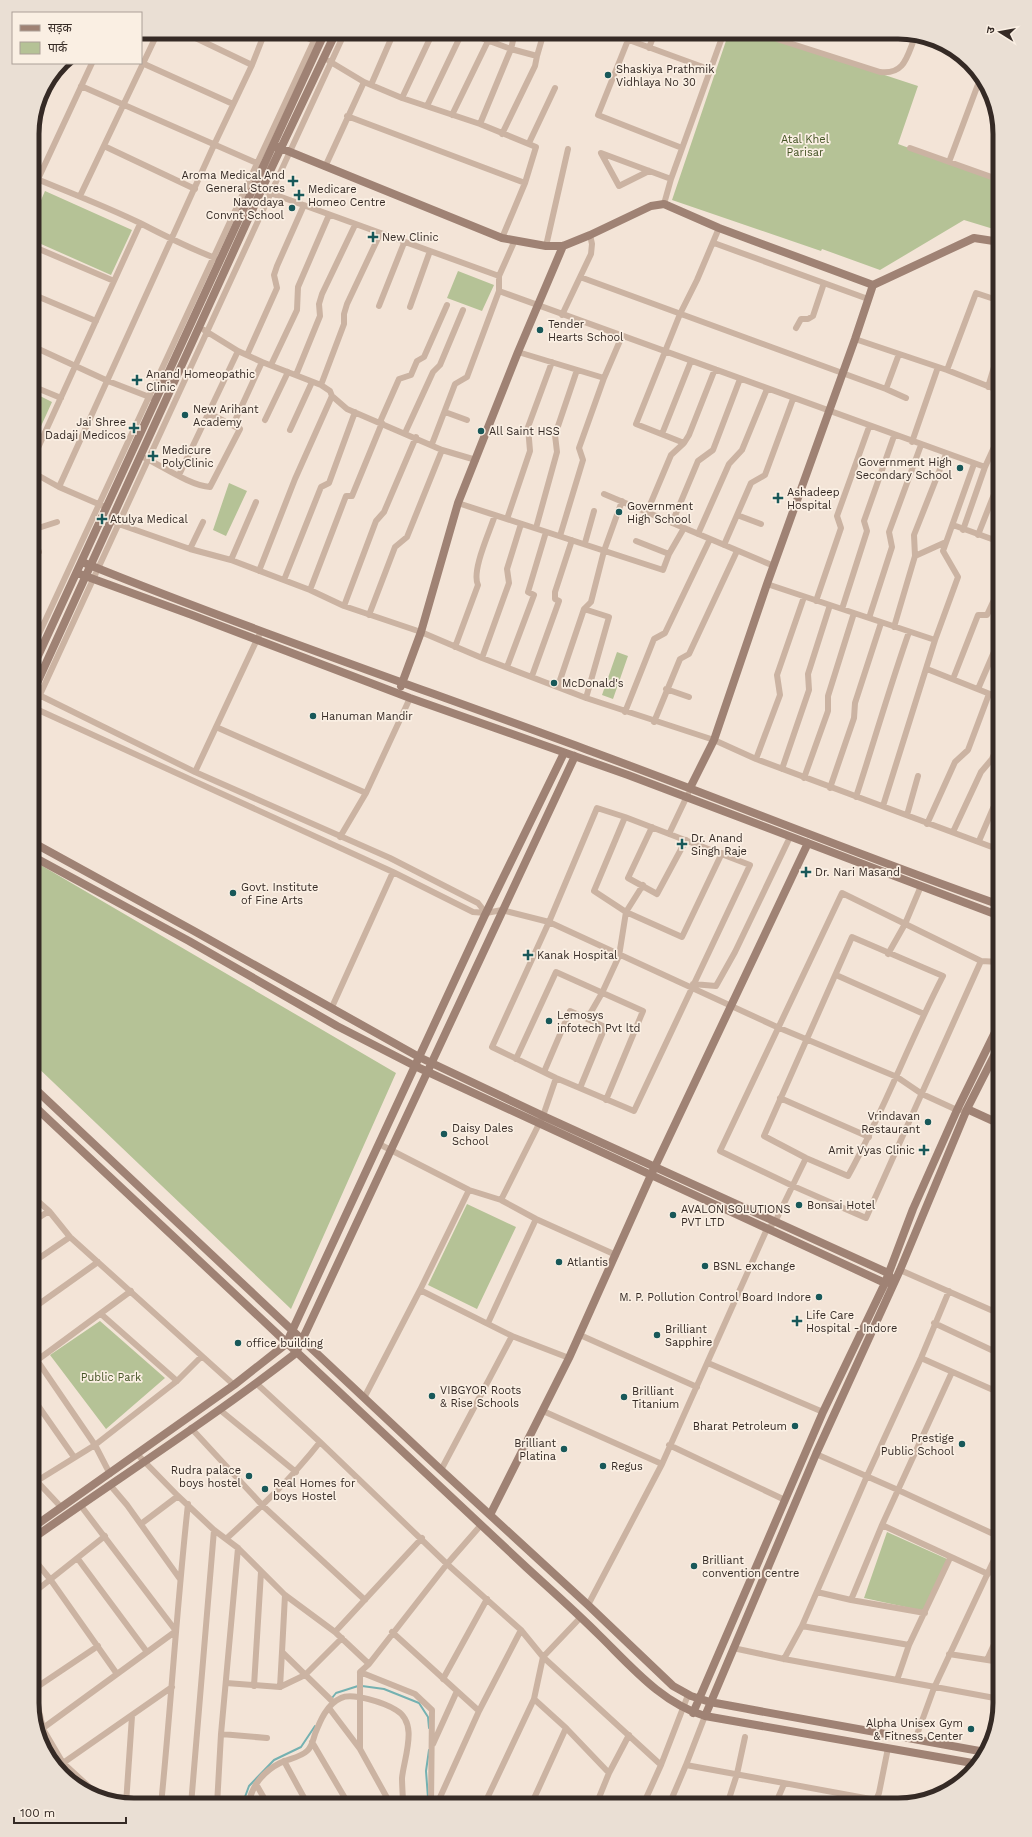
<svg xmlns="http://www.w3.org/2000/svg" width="1032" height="1837" viewBox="0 0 1032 1837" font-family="'Work Sans','Noto Sans Devanagari',sans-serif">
<rect width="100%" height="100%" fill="#f3e4d7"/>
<path fill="#b5c296" d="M729,32H754L918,86L898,144L1000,181V231L964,220L880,270L822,249L821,251L672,200Z
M45,191L132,230L111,275L32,240V221Z
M458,271L494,285L482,311L447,298Z
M32,392L52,402L32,446Z
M229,483L247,491L226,536L213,530Z
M617,652L628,656L613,699L602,695Z
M32,860L396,1073L291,1309L32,1062Z
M467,1204L516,1227L477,1309L428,1285Z
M100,1321L165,1378L106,1429L50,1355Z
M887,1532L947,1559L924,1611L864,1598Z"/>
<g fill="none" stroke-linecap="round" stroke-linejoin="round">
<path stroke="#74b1b1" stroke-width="2" d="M362,1686L384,1689L419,1703L428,1717L429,1728
M332,1698L336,1693L358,1686
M428,1798L426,1771L429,1750
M242,1805L249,1786L274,1760L301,1747L315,1726"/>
<path stroke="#cbb3a2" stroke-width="6" d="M183,32L252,65
M293,32L317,42
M465,32L511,49L537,56
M607,32L711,70
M762,32L780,40L880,72C905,75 907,56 915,37
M902,32L956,51
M628,40L598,115L682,148
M649,48L655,32
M329,61L364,82L402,98L480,124L536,147L525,183L502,238
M142,63L233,104
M371,85L394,32
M81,86L259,164
M402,98L433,32
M427,106L460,37L461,32
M452,115L488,41L486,36L487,32
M347,116L525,183
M480,124L511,49L515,32
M502,134L535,66L537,56L544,32
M529,143L555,88
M104,146L195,189
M910,148L1000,180
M949,162L980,79
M325,167L364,82
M649,171L619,186L601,153L671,179
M32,177C68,192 105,206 140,223C165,236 189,248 215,258
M262,190L499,276
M32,192L92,63
M80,196L158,32
M664,204L671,179L724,32
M714,243L868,299
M32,246L114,281
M546,246L568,149
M580,277L886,389L906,398
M499,291L985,467
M32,294L96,321
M379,306L404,243
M410,307L430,251
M562,315L591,254L592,244L590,235
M796,328L801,319H808L813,316L824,283
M204,330L238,351L262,362L321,385L330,391L332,396L347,409L442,450L476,460
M855,339L947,370L976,293L1000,301
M32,346L108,381L152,398
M518,352L604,378L579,448L583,460L560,536
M247,355L277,288L274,275L277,266L304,205
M271,365L297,310L298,287L329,215
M947,370L1000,391
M296,375L320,316L319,304L322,294L355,225
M604,378L622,336
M321,385L344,324V314L347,304L380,234
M32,386L61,398
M988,387L1000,347
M886,389L899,354
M445,412L467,420
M265,420L288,372
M380,422L399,379L411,375L417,361L424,357L447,305
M233,425L262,362
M290,430L312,382
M405,433L433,372L440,365L463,310
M662,434L691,361
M912,442L938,367
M684,443L636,424L680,314L697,280L719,228
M432,444L455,384L467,377L499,291V276L515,240
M145,458C162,466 191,486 210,487L240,429L208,413
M32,461L140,224
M32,472L59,487L103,506
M179,475L238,351
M59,487L214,145L252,65L265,32
M604,494L774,566
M458,503L663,570L669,554L684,528
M647,512L671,455L684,443L689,435L715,369
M737,515L761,524
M507,519L530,451L528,427L552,362
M110,521L190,549L231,560L310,590L344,606L421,632L482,658L586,698L714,740L756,759L1000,850
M672,523L698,461L713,450L740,379
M953,525L1000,542
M536,528L557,452L555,435L577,370
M32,530L57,522
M963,530L985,467L1000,434
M32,532L39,552
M698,534L729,464L742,450L767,389
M978,535L1000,479
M636,541L669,554
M585,543L594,511
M724,545L751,483L765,475L793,399
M190,549L203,522
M915,556L946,542
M231,560L256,502
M259,571L295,479L332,396
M284,580L321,487L329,483L355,412
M767,584L935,640
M310,590L346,496H352L382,423
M816,601L841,528L837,516L869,427
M344,606L376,521L384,512L416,437
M584,609L609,617L586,698
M842,609L867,531L864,521L894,436
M369,615L395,547L407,537L442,450
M869,618L892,547L889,532L921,445
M894,627L915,556L914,535L946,454
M455,647L478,585C471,571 490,531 495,515
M32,649L318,32
M482,658L509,583L507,569L521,524
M507,667L534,595L528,592L546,532
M927,669L1000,698
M532,676L559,601L555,599V592L572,540
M953,679L978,615H987L1000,587
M558,686L584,609L591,602L604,551L622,501
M666,689L689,697
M978,689L1000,638
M39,695L195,772L390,858L478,903L486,913
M34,708L393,872L473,912L486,913L502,910L549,922L777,1027L897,1077L922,1094L957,1110H960
M32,712L345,32
M625,712L654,639L665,633L710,539
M654,722L680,659L689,654L737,551
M216,727L366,793
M756,759L780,695L777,675L804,597
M782,769L809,690L808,674L830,605
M195,772L261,631
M804,778L828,711V696L854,613
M830,788L854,718L855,703L881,623
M856,797C874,742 890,686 909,632
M883,806L935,640L958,577L943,551L974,464
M597,808L625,817L750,865L634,1111L556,1078L492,1047L549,922Z
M907,815L918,776
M625,817L594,891L626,912L682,937L722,853
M927,824L955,762L968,750L989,694
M652,827L628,878L657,894L686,840
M953,832L981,772L992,759L1000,740
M669,834L688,794
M340,837L366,793L410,698
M979,841L1000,792
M842,893L981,961L866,1218L793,1186L720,1151Z
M852,937L943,976C909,1042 884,1111 848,1176L806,1158L764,1136Z
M888,954L905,924L921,886
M981,961L1000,962
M836,975L924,1014
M693,984L716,986L735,952L790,837
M332,1007L393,872
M587,1019L602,993L619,956L626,912L643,885
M516,1059L556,972L643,1011L606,1100
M544,1072L570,1011L605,1027L580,1088
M780,1098L869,1137
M379,1144L469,1190L501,1200L536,1219L616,1255
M32,1196L49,1211L70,1237L234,1385
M501,1200L543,1116L556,1078
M32,1222L49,1211
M32,1263L70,1237
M900,1270L1000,1314
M420,1290L512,1336L569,1358
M32,1309L98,1262
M101,1314L177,1381
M488,1323L536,1219
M934,1323L1000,1354
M580,1335L697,1387
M32,1353L95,1445L110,1474
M921,1358L1000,1393
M708,1363L823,1412
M32,1364L131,1291
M257,1384L320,1442L447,1564L521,1630L543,1657L661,1765
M32,1397L74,1457
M364,1398L420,1290L469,1190
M220,1410L296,1472
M543,1411L662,1464
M191,1428L263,1506L365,1600
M669,1445L785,1500
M137,1454L178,1496L214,1530L238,1548L285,1595L335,1632L369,1664
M816,1454L898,1490L1000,1537
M441,1470L512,1336
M32,1476L61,1507
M32,1484L95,1445L177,1381L202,1356
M110,1485L127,1505L180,1579
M141,1524L178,1496
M882,1525L988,1574
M226,1539C260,1508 292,1478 320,1442
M32,1557L50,1579L117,1674
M78,1559L147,1652
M817,1592L851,1600L925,1613
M32,1594L105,1536
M285,1595L282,1652L331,1700
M851,1600L882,1525L952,1372
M588,1605L662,1464L767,1229L775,1222L806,1158
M802,1626L909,1645
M335,1632L422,1538
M392,1632L479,1711
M733,1648L784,1659L1000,1699
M949,1654L1000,1662
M784,1659L802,1626L867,1476L921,1358L949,1291
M987,1660L1000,1631
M360,1672L415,1694L432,1710L431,1805
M32,1679L43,1729L63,1763L97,1794
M443,1679L487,1599
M897,1680L909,1645L950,1558
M226,1683L280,1687L305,1675L342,1638
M254,1686L261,1572
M280,1687L282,1652
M34,1689L98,1646
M534,1699L566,1728L609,1773
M329,1708L360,1749
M705,1716L686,1765L876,1800
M39,1731L176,1631L81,1506
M221,1734L267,1738
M915,1740L934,1688L1000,1547
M312,1742L349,1805
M433,1744L457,1691
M284,1761L308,1805
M63,1763L172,1687
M256,1784L268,1805
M126,1804L132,1716
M161,1805C171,1705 177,1604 188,1504
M191,1805L214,1530
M217,1805L221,1734L238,1548
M249,1805C250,1787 264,1771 280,1763C288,1759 301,1757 307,1751C312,1747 313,1740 315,1734C320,1721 327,1704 341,1698C352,1692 385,1703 396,1710C419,1723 404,1757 402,1778C402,1786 403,1796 403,1805
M391,1805L360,1749V1672L369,1664L447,1564L481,1525
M435,1805L437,1804L479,1711L521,1630
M484,1805L534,1699L543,1657L581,1617
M531,1805L566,1728
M565,1805L584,1800L594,1805
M596,1805L609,1773L629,1735
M643,1805L661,1765L688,1695
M669,1805L686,1765
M727,1805L737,1774L745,1737
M775,1805L784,1784
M868,1805L876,1800L879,1793L888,1748"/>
<path stroke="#9f8274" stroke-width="8" d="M273,145L502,238L546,246H563L590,235L651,206L664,204L719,228L873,285L974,238L1000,242
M82,562C248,629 417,687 585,749C724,800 861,856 1000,905
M77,573L192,615L410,698L628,775L1000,916
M32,669L325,32
M401,686L421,632L458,503L518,352L563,246
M32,694L271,169L336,32
M690,788L714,740L767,584L855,339L873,285
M32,856L189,941L337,1026L415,1066L885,1283L893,1282L888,1273L543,1116L419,1057L194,931L32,842
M32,1086L441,1470L588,1605L673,1686L691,1696L710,1702L985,1752
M32,1104C198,1258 361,1414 527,1568C551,1590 575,1611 598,1634C630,1665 661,1703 705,1716L978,1764
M967,1109L1000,1124
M490,1515L569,1358L651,1175L808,843
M32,1528L234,1385L286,1344L484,917L564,753
M32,1539C120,1477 211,1419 296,1353L575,756
M693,1713L823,1412L885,1283L913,1209L957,1110L1000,1022
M705,1716L816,1454L900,1270L967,1109L1000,1044"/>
</g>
<g fill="#185859" stroke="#faefe3" stroke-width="1.5">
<circle cx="608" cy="75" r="4"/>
<path d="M291 175h4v4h4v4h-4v4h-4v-4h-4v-4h4z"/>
<path d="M297 189h4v4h4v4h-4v4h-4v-4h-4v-4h4z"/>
<circle cx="292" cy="208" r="4"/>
<path d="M371 231h4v4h4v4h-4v4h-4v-4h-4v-4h4z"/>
<circle cx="540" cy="330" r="4"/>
<path d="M135 374h4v4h4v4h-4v4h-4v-4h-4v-4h4z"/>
<circle cx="185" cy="415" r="4"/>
<path d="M132 422h4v4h4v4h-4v4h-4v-4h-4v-4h4z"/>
<circle cx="481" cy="431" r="4"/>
<path d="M151 450h4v4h4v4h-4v4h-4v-4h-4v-4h4z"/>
<circle cx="960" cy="468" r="4"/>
<path d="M776 492h4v4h4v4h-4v4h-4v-4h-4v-4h4z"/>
<circle cx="619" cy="512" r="4"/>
<path d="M100 513h4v4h4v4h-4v4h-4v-4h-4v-4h4z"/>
<circle cx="554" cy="683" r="4"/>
<circle cx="313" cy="716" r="4"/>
<path d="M680 838h4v4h4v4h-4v4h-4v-4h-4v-4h4z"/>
<path d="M804 866h4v4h4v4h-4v4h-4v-4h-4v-4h4z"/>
<circle cx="233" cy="893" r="4"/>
<path d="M526 949h4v4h4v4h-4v4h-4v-4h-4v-4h4z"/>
<circle cx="549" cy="1021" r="4"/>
<circle cx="928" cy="1122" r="4"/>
<circle cx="444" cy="1134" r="4"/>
<path d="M922 1144h4v4h4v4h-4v4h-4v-4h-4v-4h4z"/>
<circle cx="799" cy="1205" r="4"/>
<circle cx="673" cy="1215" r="4"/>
<circle cx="559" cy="1262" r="4"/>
<circle cx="705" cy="1266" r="4"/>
<circle cx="819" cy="1297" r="4"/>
<path d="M795 1315h4v4h4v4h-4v4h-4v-4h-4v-4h4z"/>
<circle cx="657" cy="1335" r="4"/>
<circle cx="238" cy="1343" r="4"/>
<circle cx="432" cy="1396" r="4"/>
<circle cx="624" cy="1397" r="4"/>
<circle cx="795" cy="1426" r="4"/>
<circle cx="962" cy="1444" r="4"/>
<circle cx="564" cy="1449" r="4"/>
<circle cx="603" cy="1466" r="4"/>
<circle cx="249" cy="1476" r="4"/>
<circle cx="265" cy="1489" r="4"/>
<circle cx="694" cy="1566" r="4"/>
<circle cx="971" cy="1729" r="4"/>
</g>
<g text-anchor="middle" stroke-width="3.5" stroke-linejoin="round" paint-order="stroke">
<g font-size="11" fill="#352a25" stroke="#faefe3" text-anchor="start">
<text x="616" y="73">Shaskiya Prathmik<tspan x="616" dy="13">Vidhlaya No 30</tspan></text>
<text x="285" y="179" text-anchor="end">Aroma Medical And<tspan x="285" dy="13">General Stores</tspan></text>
<text x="308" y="193">Medicare<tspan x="308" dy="13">Homeo Centre</tspan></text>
<text x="284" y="206" text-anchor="end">Navodaya<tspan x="284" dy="13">Convnt School</tspan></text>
<text x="382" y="241">New Clinic</text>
<text x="548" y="328">Tender<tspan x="548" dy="13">Hearts School</tspan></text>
<text x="146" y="378">Anand Homeopathic<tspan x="146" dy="13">Clinic</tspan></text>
<text x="193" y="413">New Arihant<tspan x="193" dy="13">Academy</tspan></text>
<text x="126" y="426" text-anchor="end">Jai Shree<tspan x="126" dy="13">Dadaji Medicos</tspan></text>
<text x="489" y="435">All Saint HSS</text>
<text x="162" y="454">Medicure<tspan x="162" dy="13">PolyClinic</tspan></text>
<text x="952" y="466" text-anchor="end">Government High<tspan x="952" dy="13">Secondary School</tspan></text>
<text x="787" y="496">Ashadeep<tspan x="787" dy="13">Hospital</tspan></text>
<text x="627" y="510">Government<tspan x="627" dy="13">High School</tspan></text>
<text x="110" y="523">Atulya Medical</text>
<text x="562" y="687">McDonald's</text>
<text x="321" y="720">Hanuman Mandir</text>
<text x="691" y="842">Dr. Anand<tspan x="691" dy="13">Singh Raje</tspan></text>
<text x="815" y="876">Dr. Nari Masand</text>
<text x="241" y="891">Govt. Institute<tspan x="241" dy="13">of Fine Arts</tspan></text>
<text x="537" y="959">Kanak Hospital</text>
<text x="557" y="1019">Lemosys<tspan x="557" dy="13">infotech Pvt ltd</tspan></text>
<text x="920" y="1120" text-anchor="end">Vrindavan<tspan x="920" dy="13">Restaurant</tspan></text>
<text x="452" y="1132">Daisy Dales<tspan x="452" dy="13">School</tspan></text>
<text x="915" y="1154" text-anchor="end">Amit Vyas Clinic</text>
<text x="807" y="1209">Bonsai Hotel</text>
<text x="681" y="1213">AVALON SOLUTIONS<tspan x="681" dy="13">PVT LTD</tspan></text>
<text x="567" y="1266">Atlantis</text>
<text x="713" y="1270">BSNL exchange</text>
<text x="811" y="1301" text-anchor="end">M. P. Pollution Control Board Indore</text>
<text x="806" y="1319">Life Care<tspan x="806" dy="13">Hospital - Indore</tspan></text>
<text x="665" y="1333">Brilliant<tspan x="665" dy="13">Sapphire</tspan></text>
<text x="246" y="1347">office building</text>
<text x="440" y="1394">VIBGYOR Roots<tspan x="440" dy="13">&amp; Rise Schools</tspan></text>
<text x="632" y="1395">Brilliant<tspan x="632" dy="13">Titanium</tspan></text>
<text x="787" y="1430" text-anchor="end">Bharat Petroleum</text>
<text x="954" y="1442" text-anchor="end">Prestige<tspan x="954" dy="13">Public School</tspan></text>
<text x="556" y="1447" text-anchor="end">Brilliant<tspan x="556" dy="13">Platina</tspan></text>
<text x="611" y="1470">Regus</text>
<text x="241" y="1474" text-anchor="end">Rudra palace<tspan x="241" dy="13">boys hostel</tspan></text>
<text x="273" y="1487">Real Homes for<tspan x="273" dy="13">boys Hostel</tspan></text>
<text x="702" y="1564">Brilliant<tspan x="702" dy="13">convention centre</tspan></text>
<text x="963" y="1727" text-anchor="end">Alpha Unisex Gym<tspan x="963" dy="13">&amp; Fitness Center</tspan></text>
</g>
<g font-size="11" fill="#465527" stroke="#faefe3">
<text x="805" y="143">Atal Khel<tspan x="805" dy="13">Parisar</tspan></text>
<text x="111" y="1381">Public Park</text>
</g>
</g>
<path d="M0 0H1032V1837H0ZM134 39H898A95 95 0 0 1 993 134V1703A95 95 0 0 1 898 1798H134A95 95 0 0 1 39 1703V134A95 95 0 0 1 134 39Z" fill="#eadfd4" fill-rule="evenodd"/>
<path fill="none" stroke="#352a25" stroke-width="5" d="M134 39H898A95 95 0 0 1 993 134V1703A95 95 0 0 1 898 1798H134A95 95 0 0 1 39 1703V134A95 95 0 0 1 134 39Z"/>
<rect x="12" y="12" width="130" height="52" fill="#faefe3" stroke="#aba097"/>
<rect x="20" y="25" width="20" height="6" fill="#9f8274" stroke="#aba097"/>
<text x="48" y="32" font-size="12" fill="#352a25">सड़क</text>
<rect x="20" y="42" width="20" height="12" fill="#b5c296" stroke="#aba097"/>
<text x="48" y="52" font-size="12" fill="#352a25">पार्क</text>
<g transform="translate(1000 32) rotate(281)" stroke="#faefe3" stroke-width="3" paint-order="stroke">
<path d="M0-3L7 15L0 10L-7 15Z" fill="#352a25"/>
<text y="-6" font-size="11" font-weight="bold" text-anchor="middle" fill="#352a25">उ</text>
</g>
<path d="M14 1817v6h112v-6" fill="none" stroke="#352a25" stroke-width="2"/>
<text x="20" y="1817" font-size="12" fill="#352a25" stroke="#faefe3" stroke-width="3" paint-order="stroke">100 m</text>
</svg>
